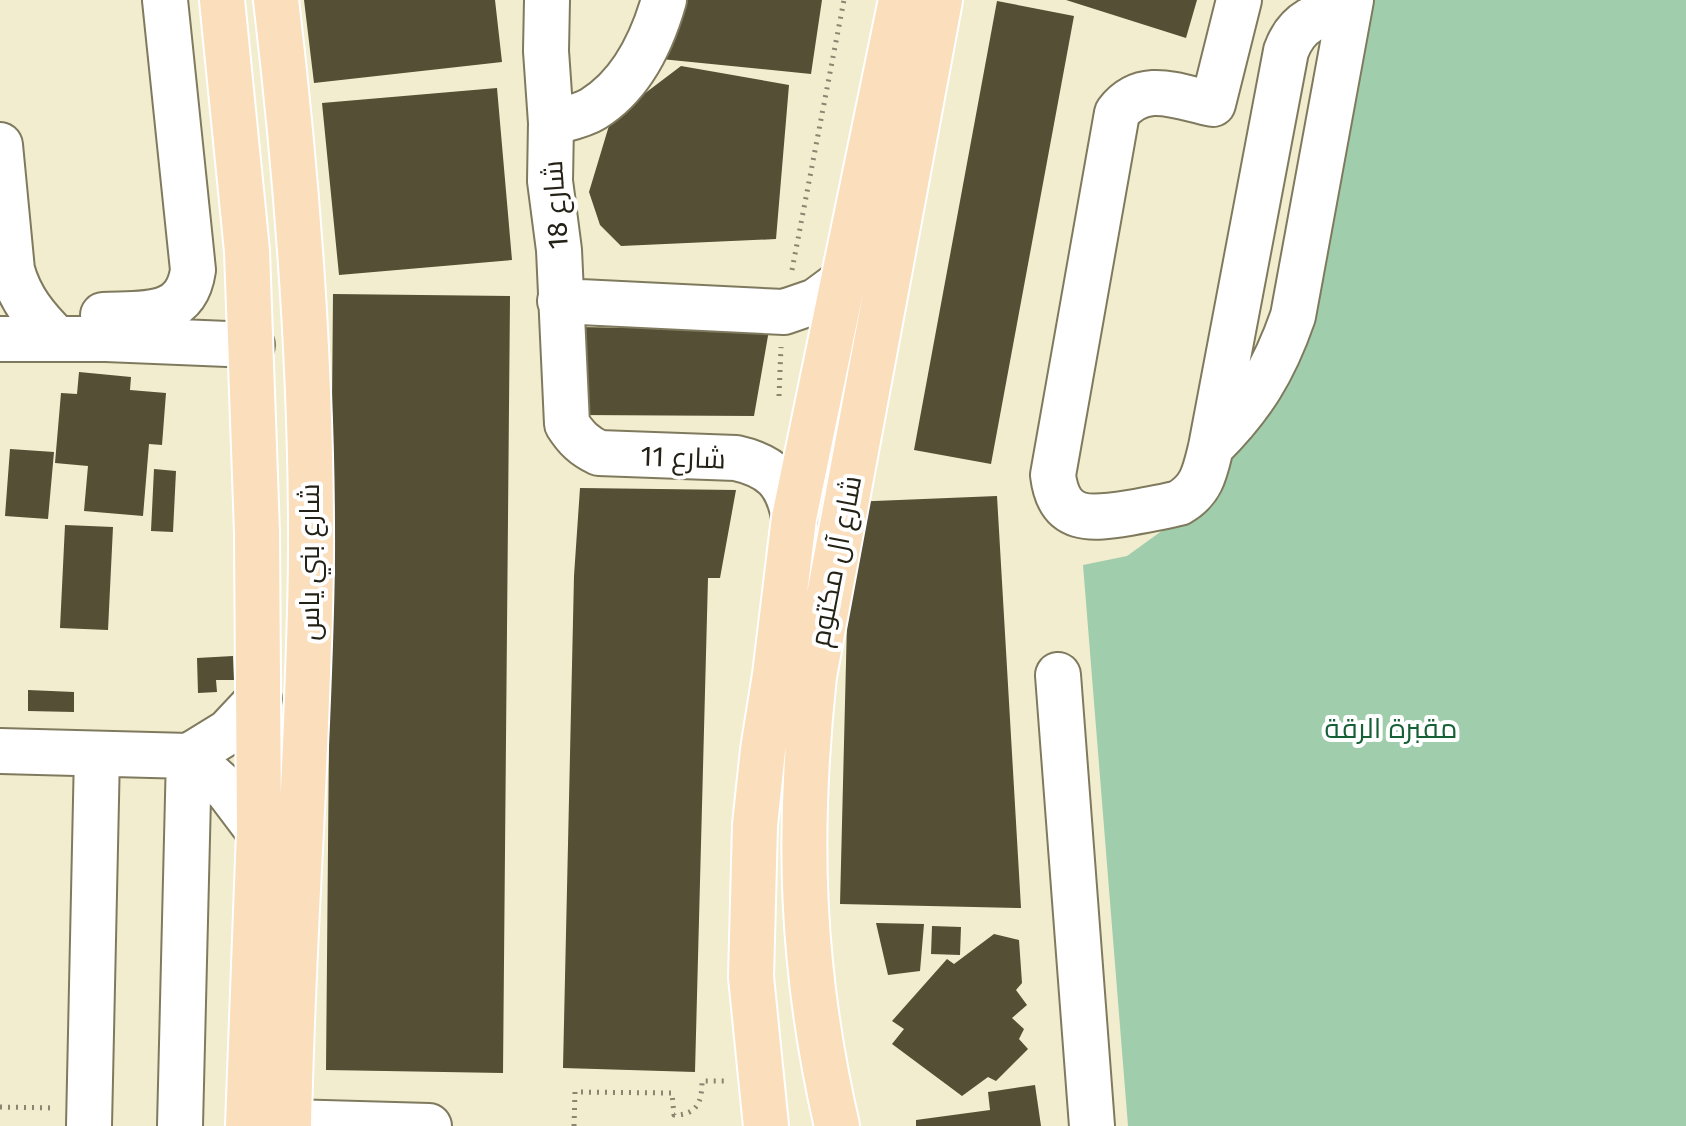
<svg xmlns="http://www.w3.org/2000/svg" width="1686" height="1126" viewBox="0 0 1686 1126" font-family="'Fira Sans',Cairo,sans-serif">
<rect width="100%" height="100%" fill="#f2edce"/>
<path fill="#a0cead" d="M1369,0H1686V1126H1128L1083,565L1127,556L1199,504L1309,313Z"/>
<path fill="#544f35" d="M304,0H495L502,62L314,83Z
M669,0H822L811,74L661,59Z
M1066,0H1197L1186,38Z
M997,1L1074,16L991,464L914,450Z
M681,66L789,85L776,239L621,246L600,225L589,192L611,119Z
M497,88L512,260L339,275L322,103Z
M333,294L510,296L503,1073L326,1070Z
M577,327L769,330L754,416L580,415Z
M79,372L131,377L130,390L166,393L162,445L149,444L143,516L84,511L88,466L55,463L61,393L77,394Z
M10,449L54,452L48,519L5,516Z
M154,469L176,471L173,532L151,531Z
M580,488L736,490L720,578H708L695,1072L563,1068L574,576Z
M997,496L1021,908L840,904L850,502Z
M65,525L113,527L108,630L60,628Z
M233,656L234,680H216L217,692L198,693L197,658Z
M28,690L74,692V712L28,711Z
M876,923L924,924L920,971L888,975Z
M932,926L961,927L960,955L931,954Z
M994,934L1019,940L1022,983L1016,990L1027,1005L1012,1018L1024,1029L1019,1039L1028,1049L996,1081L988,1077L962,1096L892,1044L904,1029L892,1021L947,959L954,964Z
M1035,1085L1041,1126H916V1120L990,1110L988,1092Z"/>
<g fill="none" stroke-linecap="round" stroke-linejoin="round">
<defs>
<path id="minor" d="M547,0L546,51L551,123L550,181L559,250L567,424C576,438 584,446 599,453L736,458C772,466 788,482 794,518
M1239,0L1213,104C1178,97 1143,79 1117,113L1053,475C1059,524 1091,519 1129,513C1146,510 1163,507 1179,503C1202,490 1205,472 1211,447L1286,51C1297,21 1318,13 1349,10
M551,123C565,119 582,116 593,109C632,85 652,42 664,0
M0,145L12,270C20,299 36,318 57,339
M560,301L784,312L816,301L843,281
M103,315C143,313 186,320 193,270L165,0
M0,339H106L252,345
M1211,447C1252,406 1274,371 1293,316L1351,0
M1058,675L1092,1126
M0,751L189,756L228,732L259,699
M189,756L228,791L259,832
M289,1122L429,1126
M89,1126L97,754
M180,1126L189,756"/>
<path id="major" d="M222,0L247,251L257,533L259,832L248,1126
M276,0C298,186 312,372 311,559C309,748 292,937 289,1126
M766,1126L751,977L755,825L763,750L775,675L794,518L901,0
M837,1126C801,970 797,834 814,676L940,0"/>
</defs>
<use href="#minor" stroke="#7f7a5e" stroke-width="48"/>
<use href="#major" stroke="#fff" stroke-width="48"/>
<path stroke="#898570" stroke-width="5" stroke-dasharray="2 6" stroke-linecap="butt" d="M792,270L844,0
M779,396L781,347
M0,1107L55,1108
M574,1126L575,1092L672,1093L674,1115C697,1115 702,1102 702,1081H726"/>
<use href="#minor" stroke="#fff" stroke-width="44"/>
<use href="#major" stroke="#fbdebc" stroke-width="44"/>
</g>
<g text-anchor="middle" stroke-width="8" stroke-linejoin="round" paint-order="stroke">
<g font-size="28" fill="#242217" stroke="#fff">
<text transform="translate(555 205) rotate(-94)" y="10">شارع 18</text>
<text transform="translate(683 457) rotate(2)" y="10">شارع 11</text>
<text transform="translate(835 561) rotate(-79)" y="10">شارع آل مكتوم</text>
<text transform="translate(309 562) rotate(-90)" y="10">شارع بني ياس</text>
</g>
<g font-size="28" fill="#166035" stroke="#fff">
<text x="1391" y="738">مقبرة الرقة</text>
</g>
</g>
</svg>
